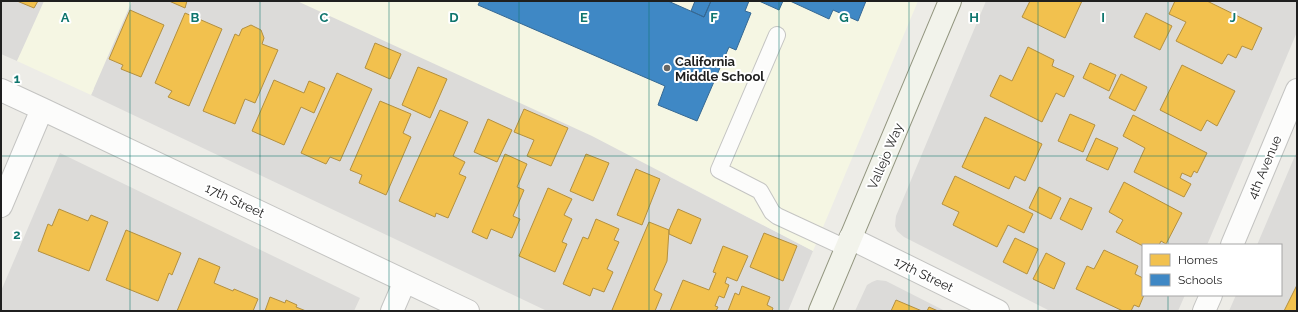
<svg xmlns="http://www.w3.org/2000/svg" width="1298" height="312" viewBox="0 0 1298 312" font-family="Raleway,sans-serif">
<rect width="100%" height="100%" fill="#edece7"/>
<path fill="#dcdbd9" d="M1,1H449L670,177L813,251L788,311H547L91,95L94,89L20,55L17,61L1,54Z
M986,1H1297V32L1207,245H1143V295H1185L1178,311H1050L904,237L897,231L895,226L896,216Z
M1297,151V311H1229L1236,295H1281V245H1257Z
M60,153L360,298L354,311H1V291Z
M877,280L886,281L945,311H855L867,285L872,282Z"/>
<path fill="#f5f6e3" d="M44,1H132L91,95L17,61Z
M297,1H918L813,251L592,136Z"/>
<path fill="#f2c14e" stroke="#b39040" d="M17,1H38L34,8Z
M169,1H187L185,8Z
M1030,1H1082L1065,38L1022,17Z
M1175,1H1207L1262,28L1252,50L1242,46L1236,58L1228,54L1222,64L1176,41L1186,22L1169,14Z
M130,10L164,25L141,77L121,69L123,65L109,59Z
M185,13L222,29L189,106L168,97L172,91L155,83Z
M1146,13L1172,26L1160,50L1134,37Z
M251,25L261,30L264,38L262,44L278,50L255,103L245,99L235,124L203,111L235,34L239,36L242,29Z
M375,43L401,54L390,79L365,68Z
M1028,47L1054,60L1052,66L1074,76L1064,97L1056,93L1042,122L990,96L1000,75L1012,81Z
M1090,63L1116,75L1109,91L1083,78Z
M1182,65L1235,91L1217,126L1207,120L1201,131L1160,110Z
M418,67L447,79L430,118L402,105Z
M337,73L372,89L340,161L330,157L326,164L301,153Z
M1121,74L1147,87L1135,111L1109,98Z
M274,80L304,93L309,81L325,88L314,113L301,107L284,145L252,131Z
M380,101L411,114L403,133L411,137L386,195L359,183L362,175L350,170Z
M524,109L568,128L551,166L527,156L534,140L514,132Z
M440,110L468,122L453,156L465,162L459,174L466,177L448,218L436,213L435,217L399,201Z
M1070,114L1095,125L1083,152L1058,141Z
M1133,115L1207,153L1197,173L1194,171L1191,177L1182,173L1180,178L1191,184L1184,197L1134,172L1145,148L1123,136Z
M985,117L1042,144L1025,181L1015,176L1009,189L962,167Z
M488,119L512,130L497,162L474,152Z
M1096,138L1118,148L1108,170L1086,160Z
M505,154L527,164L517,187L524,190L513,216L520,219L512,238L491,229L487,239L472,232Z
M586,154L609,163L593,201L570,191Z
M636,169L660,179L642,225L617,215Z
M955,176L1033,214L1024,233L1008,225L997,247L953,225L959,212L942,204Z
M1124,182L1182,213L1166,244L1161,241L1159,245H1143V246L1116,232L1123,220L1109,212Z
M1039,187L1061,198L1051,219L1029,208Z
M548,188L572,199L564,215L572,219L562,242L567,244L555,272L519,256Z
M1070,198L1092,208L1082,230L1060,219Z
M59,209L88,221L91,215L108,222L89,271L38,251L48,224L52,226Z
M678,209L701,219L691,244L669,234V230Z
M596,219L619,229L614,240L619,242L607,269L613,272L604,292L593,288L590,296L563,284L583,237L588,239Z
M649,222L669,230L667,261L654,290L662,294L655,311H614L612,310Z
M126,230L181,253L172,275L169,273L158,301L106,280Z
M764,233L797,246L783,281L750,267Z
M1015,238L1038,249L1027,274L1003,262Z
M723,246L748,256L737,281L727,277L725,283L729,285L724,298L719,296L715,306L718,307L716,311H670L683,280L709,290L716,273L713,272Z
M1104,250L1138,266L1135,274L1143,278V295H1144L1139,307L1134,305L1131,311H1123L1076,289L1087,266L1094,269Z
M1046,253L1065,263L1054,289L1033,279Z
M199,258L220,267L214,283L233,291L234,289L258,299L253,311H177Z
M1297,285V311H1284Z
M742,286L770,297L767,305L773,308L772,311H728L735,293L739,295Z
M270,297L285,303L286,300L297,305L296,307L306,311H265Z
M896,300L922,311H891Z
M929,307L938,311H927Z"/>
<path fill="#3f88c5" stroke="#356893" d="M480,1H668L704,17L711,1H749L745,11L751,13L736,50L729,47L697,121L658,105L665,86L478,5Z
M695,1H711L704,17L691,11Z
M759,1H783L779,10Z
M790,1H866L858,21L833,10L829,19Z"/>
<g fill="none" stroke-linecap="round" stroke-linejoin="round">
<defs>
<path id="lane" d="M777,35L719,170L760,191L772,212L777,216L846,248"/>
<path id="street" d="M1,90L42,109L468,311
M1,206L42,109
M850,238L998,311
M1232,245L1297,90
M392,311L405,281
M1204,311L1211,295"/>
<path id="secondary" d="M820,311L950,1"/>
</defs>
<use href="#lane" stroke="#c4c4c2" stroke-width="18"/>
<use href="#street" stroke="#c4c4c2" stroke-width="24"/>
<use href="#secondary" stroke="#939680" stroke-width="24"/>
<use href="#lane" stroke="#fcfcfb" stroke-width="16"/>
<use href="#street" stroke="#fcfcfb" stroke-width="22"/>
<use href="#secondary" stroke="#f2f3eb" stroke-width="22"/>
</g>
<path fill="none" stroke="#0f766e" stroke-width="1" stroke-opacity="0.55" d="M130,1V311M260,1V311M389,1V311M519,1V311M649,1V311M779,1V311M909,1V311M1038,1V311M1168,1V245M1,156H1297M1168,295V311"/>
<circle fill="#676765" stroke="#fff" stroke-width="1.5" cx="667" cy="68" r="4"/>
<g text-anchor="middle" stroke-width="4" stroke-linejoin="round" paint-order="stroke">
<g font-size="13" font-weight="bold" fill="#1f1f1f" stroke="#fff" text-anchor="start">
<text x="675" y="66">California<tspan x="675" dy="15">Middle School</tspan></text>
</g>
<g font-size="13" fill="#1f1f1f" stroke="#fff">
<text transform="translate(885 156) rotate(-67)" y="5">Vallejo Way</text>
<text transform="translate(1264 167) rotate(-67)" y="5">4th Avenue</text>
<text transform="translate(235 200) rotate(25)" y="5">17th Street</text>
<text transform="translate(924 274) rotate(26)" y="5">17th Street</text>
</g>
</g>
<g font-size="13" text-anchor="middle" font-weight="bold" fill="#0f766e" stroke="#fff" stroke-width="4" stroke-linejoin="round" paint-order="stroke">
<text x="65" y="22">A</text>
<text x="195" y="22">B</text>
<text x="324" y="22">C</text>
<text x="454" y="22">D</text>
<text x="584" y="22">E</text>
<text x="714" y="22">F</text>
<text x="844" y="22">G</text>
<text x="974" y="22">H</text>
<text x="1103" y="22">I</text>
<text x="1233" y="22">J</text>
<text x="17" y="83">1</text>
<text x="17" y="239">2</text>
</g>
<rect width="1298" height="312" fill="none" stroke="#1f1f1f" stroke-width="4"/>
<rect x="1142" y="244" width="140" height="52" fill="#ffffff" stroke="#a5a5a5"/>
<rect x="1150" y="254" width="20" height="12" fill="#f2c14e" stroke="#a5a5a5"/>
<text x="1178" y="264" font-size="12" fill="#1f1f1f">Homes</text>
<rect x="1150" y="274" width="20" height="12" fill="#3f88c5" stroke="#a5a5a5"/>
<text x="1178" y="284" font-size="12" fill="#1f1f1f">Schools</text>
</svg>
